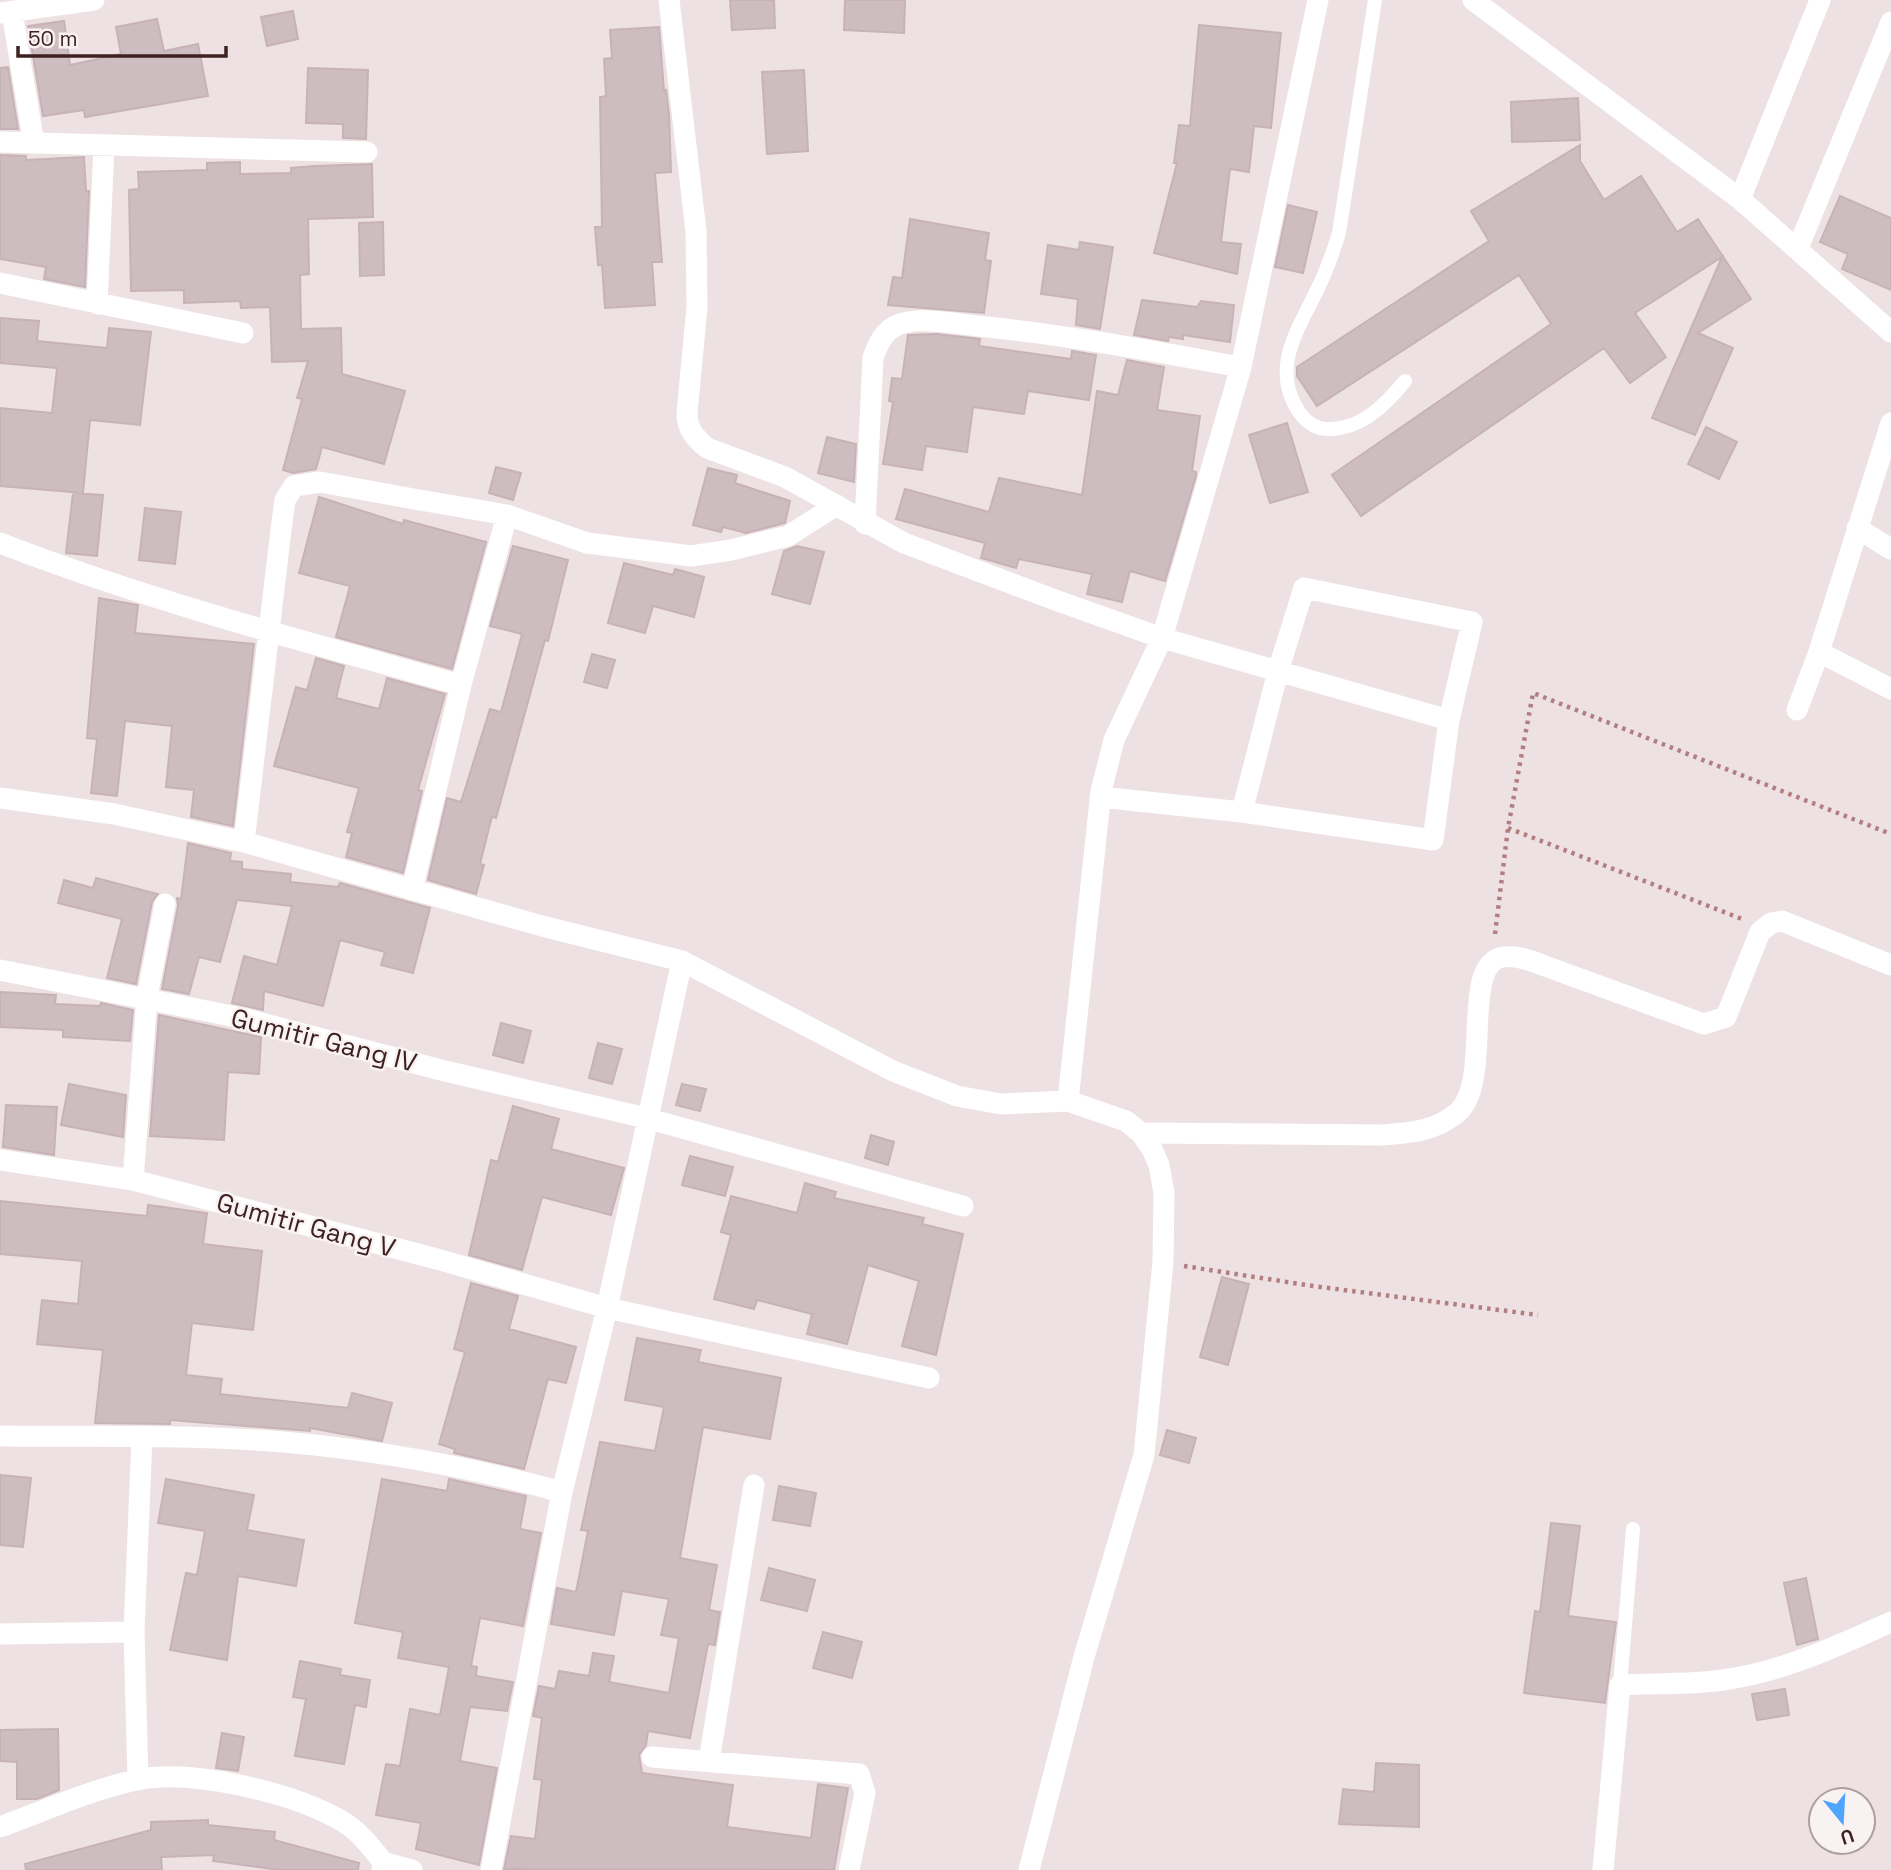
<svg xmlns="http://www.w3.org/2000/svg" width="1891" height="1870" viewBox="0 0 1891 1870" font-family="'Space Grotesk',sans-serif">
<rect width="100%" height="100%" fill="#ede1e3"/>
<path fill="#cebdc0" stroke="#c7b3b6" stroke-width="2" d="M730,0H774L775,28L732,30Z
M845,0H905L904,33L844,30Z
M293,11L298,39L267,46L261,17Z
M157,19L164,51L198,44L208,96L85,117L84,110L43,116L28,26L64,21L70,65L121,54L116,27Z
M1199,25L1281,33L1271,128L1254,126L1249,172L1230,169L1221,242L1241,244L1237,274L1154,253L1177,163H1174L1179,125L1190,126Z
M659,27L664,91L666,90L669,114L671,172L655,173L662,262H652L655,305L605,308L602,265H598L595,227H602L600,97L606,96L604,59L612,58L610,30Z
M8,67L18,129H0V68Z
M308,68L368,70L366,139L343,138V124L306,123Z
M804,70L808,151L767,154L762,72Z
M1578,98L1580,140L1512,142L1511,102Z
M1580,145V161L1604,200L1641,176L1677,232L1698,219L1751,299L1698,333L1733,348L1695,435L1652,418L1722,257L1635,313L1666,357L1630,383L1604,348L1361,516L1332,475L1551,324L1519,275L1317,406L1297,376V367L1489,241L1471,211Z
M0,155L26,156V160L84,157L86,191H89L85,287L44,279L46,267L0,259Z
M240,162V174L291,173V168L315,166L372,164L373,217L308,219L309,274L300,275L301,329L341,328L342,374L405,391L384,464L322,447L316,469L293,473L283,470L302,399L297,398L308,361L272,362L270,307L241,308L240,301L184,303V290L131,291L129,190L139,189L138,172L207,170V163Z
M1840,196L1891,218V290L1842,269L1848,254L1820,242Z
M1288,205L1317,212L1303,273L1275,267Z
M910,219L989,233L985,260L991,261L984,313L888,305L893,277L902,278Z
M383,222L384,275L360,276L359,223Z
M1080,242L1113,247L1100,329L1076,325L1078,299L1041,294L1048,245L1079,250Z
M1142,300L1197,307L1201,301L1234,305L1230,342L1183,335V339L1169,337L1168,341L1134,335Z
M0,318L39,321L37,341L107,348L109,328L151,332L140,425L90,420L83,493L0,486V408L52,413L57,368L0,363Z
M936,334L980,339L979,346L1071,359L1072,351L1096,355L1089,400L1028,391L1024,414L973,407L967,452L926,446L922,470L883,464L893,402L889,401L892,378L902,379L908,335Z
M1127,360L1164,367L1157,410L1200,416L1192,471L1196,472V476L1165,581L1130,571L1122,602L1087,594L1092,574L1019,559L1016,568L985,559L981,558L985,543L896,519L905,489L989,512L999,478L1082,495L1097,391L1118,395Z
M1287,423L1308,492L1270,503L1249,435Z
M1706,427L1737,442L1719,479L1688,464Z
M827,437L856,444L854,482L818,473Z
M496,467L521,473L513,500L489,493Z
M708,468L737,475L735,483L790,501L785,523L746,533L723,527L721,532L693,525Z
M73,493L103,495L97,556L66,553Z
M319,497L403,524L404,520L486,542L452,669L336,637L350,586L299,573Z
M145,508L181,512L175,564L139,560Z
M513,546L568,560L548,641L545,640L496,818L492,816L480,864L484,865L476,894L428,880L447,798L461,802L490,709L501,712L522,634L490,626Z
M797,546L824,552L810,604L772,594L784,551Z
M624,563L673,575L675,569L704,577L694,617L653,606L645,633L608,623Z
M99,598L138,605L135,633L254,644L233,826L191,817L194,790L166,787L172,726L125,721L117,796L91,793L97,739L87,738Z
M592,654L615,660L607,688L584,682Z
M316,658L344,666L336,698L379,709L387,678L445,694L418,790L422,791L403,873L346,857L352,833L347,832L359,788L274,766L296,687L307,690Z
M188,843L231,853L230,861L242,862V869L291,874L290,882L338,887L340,883L430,908L413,973L381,965L385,952L340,940L323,1006L264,991L263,1010L232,1003L244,956L277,965L292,906L237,900L220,962L199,957L189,994L162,989L178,906L177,898L181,899Z
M96,878L158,894L152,902L136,984L107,978L122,919L58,903L64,880L93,888Z
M0,992L56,995L55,1004L100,1006L101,1003L133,1010L130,1041L63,1037V1030L0,1027Z
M159,1015L261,1037L259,1074L228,1072L224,1140L150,1136Z
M501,1023L531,1031L523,1063L493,1055Z
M598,1043L622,1049L612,1084L589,1078Z
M69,1084L126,1095L123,1137L61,1125Z
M682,1084L706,1089L700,1111L676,1105Z
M6,1105L57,1107L54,1155L3,1147Z
M513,1106L559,1119L551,1149L624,1168L611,1215L542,1197L522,1270L469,1255L491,1160L498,1162Z
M871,1135L894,1142L888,1165L865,1158Z
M690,1156L733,1167L725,1196L682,1185Z
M805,1183L836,1192L834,1198L924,1218L922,1224L963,1234L936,1355L902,1346L919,1281L868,1265L847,1344L807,1334L812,1314L757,1300L754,1309L714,1299L731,1235L721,1232L731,1196L797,1213Z
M0,1201L147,1216L148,1205L207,1213L203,1244L262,1251L253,1330L192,1323L186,1375L222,1379L220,1394L348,1408L352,1393L392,1403L382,1441L310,1428V1431L170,1420V1424L95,1423L103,1350L37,1344L42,1300L78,1304L82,1261L0,1254Z
M1222,1277L1249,1284L1228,1365L1200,1357Z
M471,1283L518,1296L509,1329L576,1347L566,1383L548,1379L524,1469L454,1453L455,1449L439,1444L465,1352L454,1349Z
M637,1338L701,1350L698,1362L781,1378L770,1439L703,1427L680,1558L717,1565L709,1610L720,1612L715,1645L708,1644L690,1738L648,1731L646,1745L639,1755L642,1773L733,1785L727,1827L811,1838L818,1784L848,1788L834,1870L504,1869L511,1836L535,1839L542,1780L534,1779L542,1718L533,1716L539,1686L555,1689L559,1671L589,1676L593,1653L614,1656L609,1682L669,1693L679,1638L661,1635L669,1599L622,1591L614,1635L551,1624L557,1588L576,1592L588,1531L581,1530L600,1442L655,1451L664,1407L625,1400Z
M1167,1430L1196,1438L1189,1463L1160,1455Z
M0,1475L31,1478L23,1547L0,1545Z
M166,1479L254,1495L247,1530L304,1540L296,1586L238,1576L227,1660L170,1650L186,1573L197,1575L205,1531L158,1523Z
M382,1479L447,1491L449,1479L526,1496L520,1529L541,1533L523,1626L480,1618L471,1666L477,1667L476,1676L513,1682L507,1711L470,1707L460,1761L497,1768L479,1865L416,1849L421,1823L376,1815L386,1764L400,1766L410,1709L440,1715L449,1667L398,1658L403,1632L355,1623Z
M779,1486L816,1493L810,1526L773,1520Z
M1551,1523L1580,1526L1568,1616L1616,1622L1605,1703L1524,1693L1535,1611L1540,1612Z
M769,1568L815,1580L807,1611L761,1600Z
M1806,1578L1818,1639L1797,1645L1784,1583Z
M823,1632L862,1642L852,1678L813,1668Z
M300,1661L341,1669L340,1675L370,1680L366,1707L355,1705L344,1764L295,1756L306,1699L293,1697Z
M1785,1689L1789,1715L1757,1720L1752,1694Z
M58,1729L59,1790L37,1799H17V1762L0,1761V1730Z
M222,1733L244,1737L238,1771L216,1768Z
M1376,1763L1419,1765V1827L1339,1824L1343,1789L1374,1792Z
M208,1820V1825L275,1832L274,1840L359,1863L358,1870H280L213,1861L214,1855L161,1857L162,1870H26L25,1864L151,1830V1822Z"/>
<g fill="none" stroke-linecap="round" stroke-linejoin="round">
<path stroke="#b37e81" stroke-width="4.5" stroke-dasharray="3.5 5" stroke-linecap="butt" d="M1508,828L1742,919
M1495,934L1508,828L1533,693L1891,834
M1184,1266L1313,1286L1538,1315"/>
<path stroke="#fff" stroke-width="14" d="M1375,0L1339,233C1333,252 1327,270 1318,288C1298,330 1270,368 1299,412C1307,423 1318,430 1331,429C1363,428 1386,404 1405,381
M1620,1685L1633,1529"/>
<path stroke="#fff" stroke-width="21" d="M669,0L696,231L697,307L687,413C687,429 695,438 707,448L785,477L904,543L1058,601L1162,638L1449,720
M1473,0L1740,199L1891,332
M12,12L34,144
M0,13L94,0
M0,142L367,152
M1740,199L1820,0
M1798,248L1891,22
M0,283L243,333
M97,304L104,146
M865,524L873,358C879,340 887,325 908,322C932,318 963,325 988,327C1073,336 1157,352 1241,367
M1857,528L1891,549
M0,543C150,601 306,642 461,685
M1819,652L1891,689
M1797,710L1819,652L1891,423
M1100,797L1242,812L1433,840L1449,720L1472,622L1304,588L1278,671L1242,812
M0,798L114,814L244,842L542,926L682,961L893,1071L957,1096L1001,1104L1068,1101L1126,1121L1141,1133L1152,1149L1159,1165L1164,1193L1163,1262L1144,1455L1084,1657L1029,1870
M244,842L281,530L285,500L294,486L320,482L414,499L507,515L587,543L691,556L731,550L788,536L837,505
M412,890L461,685L507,515
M0,970L242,1018L441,1070L646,1118L963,1206
M1068,1101L1101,791L1114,740L1162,638L1241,367L1318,0
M1141,1133L1381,1135C1409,1133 1434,1132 1457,1113C1494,1082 1459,964 1503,957C1517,955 1532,961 1545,966L1704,1024L1726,1017L1760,932L1771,923L1782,921L1891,965
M0,1160L133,1180L437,1259L607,1308L929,1378
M133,1180L147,997L165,904
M0,1436C94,1437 189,1434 283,1442C378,1450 470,1467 562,1492
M0,1634L134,1632
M652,1757L859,1774L865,1793L849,1870
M709,1761L754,1485
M138,1780L134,1632L142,1436
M0,1827C44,1811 90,1790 136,1780C192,1768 293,1793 342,1821C359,1831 371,1847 383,1862L382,1870
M383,1862L412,1870
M491,1870L562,1492L607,1308L682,961
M1603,1870L1620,1685C1654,1683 1689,1685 1723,1680C1783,1672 1837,1646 1891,1622"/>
</g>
<g text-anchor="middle" stroke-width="5" stroke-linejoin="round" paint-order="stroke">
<g font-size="26" fill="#3f2020" stroke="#f9f2f3">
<text transform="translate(324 1040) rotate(14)" y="9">Gumitir Gang IV</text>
<text transform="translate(306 1225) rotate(15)" y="9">Gumitir Gang V</text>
</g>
</g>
<g transform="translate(1842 1821) rotate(162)"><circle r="33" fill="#f9f2f3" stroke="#af9e9f" stroke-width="2"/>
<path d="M0-5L12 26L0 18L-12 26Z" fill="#4ea4fe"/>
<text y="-10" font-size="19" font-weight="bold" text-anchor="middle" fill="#3f2020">U</text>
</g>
<path d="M18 46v10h208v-10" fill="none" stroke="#3f2020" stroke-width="3.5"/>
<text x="28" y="46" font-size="21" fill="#3f2020" stroke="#f9f2f3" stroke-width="5" paint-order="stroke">50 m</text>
</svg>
